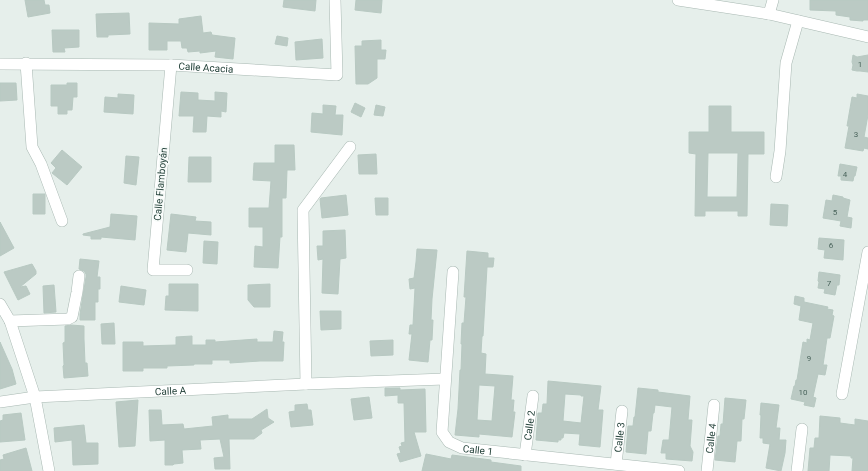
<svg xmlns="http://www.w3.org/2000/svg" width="868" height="471" viewBox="0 0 868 471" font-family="Roboto,sans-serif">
<rect width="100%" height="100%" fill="#e6efeb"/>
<path fill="#bbcac4" stroke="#b8c9c2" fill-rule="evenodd" d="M25,0H44L45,5H49L50,13L28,17Z
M284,0H316L315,11L283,7Z
M356,0H382L381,13L355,10Z
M810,0H868V20H863V21L850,20V17L836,15V11L810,10Z
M129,13L130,34L108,35V37H97L96,14Z
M201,16L203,33L211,32L212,35L235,38L233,59L215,57L216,51L200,53V51L188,52L187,48H182L181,41H167V50H149V23L179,24V19Z
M52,30H79V47L64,48L65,52H53Z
M277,36L288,38L287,46L275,44Z
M322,39L323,58L296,60L295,42Z
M381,40V50H386L385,59H377V78L368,84H356L355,46H362V41Z
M853,55L857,57L868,55V72L860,71H857L852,70L853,65L852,62Z
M0,83H16L17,100L0,101Z
M67,83H77V97H73L72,110H67V114H58V106H51V85H67Z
M181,92L198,93V100L215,101V92L227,93L226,112L221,111V117L207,116L206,132H193L194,116H179Z
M118,94L134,95L133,114L104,112L105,97L118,98Z
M857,94L868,96V115L864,137L868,138V149L864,148L863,151L845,148L849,126H847L852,97L857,98Z
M355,103L365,108L361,117L351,112Z
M323,105L336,106L335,115H343L342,135L311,132L312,113L323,114Z
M376,105L385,107L383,116L374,115Z
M709,106H731V132H764V154H748L747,216H738V211H705V216H695L696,154L689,153V132H709ZM708,153H738L737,197H707Z
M275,145H294L295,170H287L286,198H282V237H280L278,268L254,267L255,246L263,247V227H249V208H269L271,181L253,180L254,163H275Z
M62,150L82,167L67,185L52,173L56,168L51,163Z
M376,154L377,174H359L358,155Z
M126,156L139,157L136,185L124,183Z
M189,157H211V182H188Z
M840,164L857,167L855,176H854L853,181L841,180V176H838Z
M33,194H45V214H33Z
M346,195L348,215L322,218L320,199L321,198Z
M833,195L843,197V198L850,200L847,217L852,218L851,228L840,226L841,221L823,218L826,200L832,201Z
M375,198H388V215H376Z
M771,204L788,205L787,226L770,225Z
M111,214L137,216L135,240L101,237V239H91V236L83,235V234L110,227Z
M171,214L196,217L195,221L211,222V235L188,233L186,252L167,250Z
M0,222L14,248L0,256Z
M345,230L346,258L340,259L338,294L322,293L323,259L318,260L317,246H323V231Z
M819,238L844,240L843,260L824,258L825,250L818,249Z
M204,241L218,242L217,264L203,263Z
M417,249L437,250L432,299L431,320H433L432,340H430L428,362L409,360L412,334H409L410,325H413L415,288L410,289L409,279L414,278L416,262Z
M467,251L488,253V258H494L493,267H487L483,336H482L481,353L486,354L485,374L513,376L511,400H514L513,412H515L512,437L479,434V437L455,435L458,409L460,370H461L462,344H461L462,323H464L466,297H464ZM479,385L495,386L492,421L477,420Z
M80,259L99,261L97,277H100V289H98V302H95V320H80V314L86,277V274L84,271L79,269Z
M32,264L36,271V274L20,287L26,286L30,294L18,300L4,272Z
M819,272L840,275L839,285H837L835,295L824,293L825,289L818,288L819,282L818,281Z
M169,284H198V311L165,310L166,296H169Z
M270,284V307H254L248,300V285Z
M54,285L56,312L44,313L43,286Z
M121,286L146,290L144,305L119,302Z
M795,296L804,298V302L828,307L827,309L833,310L832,315L834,316L830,338H827L823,365H827L825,375L818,374L813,397L816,398L814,407L804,405L805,402L791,399L794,386H795L796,380H797L803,342L807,343V339L810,340L813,323L799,320L801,306L794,304Z
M320,311H341V329L321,330Z
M114,323L115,344H102L101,324Z
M71,325L84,326V339L85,363H87L88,376L64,378L63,366L64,365L63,343L65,342V326Z
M274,331L283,332L282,342H284L283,361H260L230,363V360H212V364H194V365L167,366V368H143V371H123V342H143V346L176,345V337L192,336V345H206V340H215V342L257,339V342H273Z
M393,340V355L371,356L370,341Z
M0,342L12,369L16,384L0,389Z
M548,381L601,386L598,410H603L600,447L579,445L580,434L564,433L563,438H561V440H558V442L536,440L538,413H542L543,404H547ZM565,394L581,395V396H584L581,423L563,421Z
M385,388H400V390L425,389L426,432H414L421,456L400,462L397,454L401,453L399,447L402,446L401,443L405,442L404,403H398V395L385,396Z
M638,388L658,390V392L690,396L688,420H692L690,446L693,452L692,461L666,459V453H661L663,440H669L672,407L655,405L654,413H653L651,431H648L646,454L626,452L628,426H633L634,417H635Z
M369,397L372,418L354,420L351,399Z
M725,398L746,400L744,419H742L741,441H737L735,462L715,460L718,436H720L721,424H723Z
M138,400L135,446L119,447L116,402Z
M761,403L779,405L776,428H780L779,440H786L785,453L781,471L766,468L770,444L763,443V438H760L761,415H760Z
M307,404L308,410H311L313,425L291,427L289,412L295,411V405Z
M267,409L268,418L274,422L261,430L262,433L254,439H229L230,469H215L214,458L224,457L220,439L200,440L201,449L182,450L183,463L174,464L173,465H165V440L150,441L149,410H161L162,425L183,424L184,429L213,426L212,417L228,415V419H252Z
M21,413L25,440L0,442V421L3,420V415Z
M820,416L840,418V423L855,425V419L868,421V471H852L853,458H851V456L830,455L829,471H808L810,448H814L815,438H819Z
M84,425L86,443H98V464L73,465L72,440L55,442L54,428Z
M26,448L32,471H0V460L4,459L3,455Z
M426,454L451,459L452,455L491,460V462L521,466V471H422Z"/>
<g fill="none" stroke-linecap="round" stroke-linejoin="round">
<defs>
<g id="minor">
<path d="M678,0L769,14L868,37"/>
<path d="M769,14L773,0"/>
<path d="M26,63L32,147L41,164L62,221"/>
<path id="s1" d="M0,64L171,65L337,75L335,0"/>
<path d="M171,65L153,270H187"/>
<path d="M776,177L780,151L786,63L798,21"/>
<path id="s2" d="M453,272L442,432L449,442L462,448L679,471"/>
<path d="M0,304L10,321L35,397L49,471"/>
<path d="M10,321L68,319L72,317L77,292L79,276"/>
<path d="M306,384L303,210L350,147"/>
<path d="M842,394L868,252"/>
<path id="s3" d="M0,402L35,397L306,384L445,379"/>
<path id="s4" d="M525,455L533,396"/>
<path id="s5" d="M616,464L622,411"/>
<path id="s6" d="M707,471L714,405"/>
<path d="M797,471L802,429"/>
</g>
</defs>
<use href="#minor" stroke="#a8b8b2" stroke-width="12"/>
<use href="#minor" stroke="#fff" stroke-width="11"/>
</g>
<g text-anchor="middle" stroke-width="3.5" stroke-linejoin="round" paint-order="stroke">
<g font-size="8" fill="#4a645c">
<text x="860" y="67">1</text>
<text x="856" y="137">3</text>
<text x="845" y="177">4</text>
<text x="835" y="215">5</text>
<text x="831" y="248">6</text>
<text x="829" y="286">7</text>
<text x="809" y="361">9</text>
<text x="803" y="395">10</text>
</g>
<g font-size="10" fill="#24423a" stroke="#f7fbf9">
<text dy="4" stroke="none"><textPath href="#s1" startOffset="206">Calle Acacia</textPath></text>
<text transform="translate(160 184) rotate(-85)" y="4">Calle Flamboyán</text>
<text dy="4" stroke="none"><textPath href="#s3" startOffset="171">Calle A</textPath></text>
<text dy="4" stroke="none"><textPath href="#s4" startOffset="30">Calle 2</textPath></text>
<text dy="4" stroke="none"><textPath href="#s5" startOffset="27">Calle 3</textPath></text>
<text dy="4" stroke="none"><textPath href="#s6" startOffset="33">Calle 4</textPath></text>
<text dy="4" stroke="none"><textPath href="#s2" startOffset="203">Calle 1</textPath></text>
</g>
</g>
</svg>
